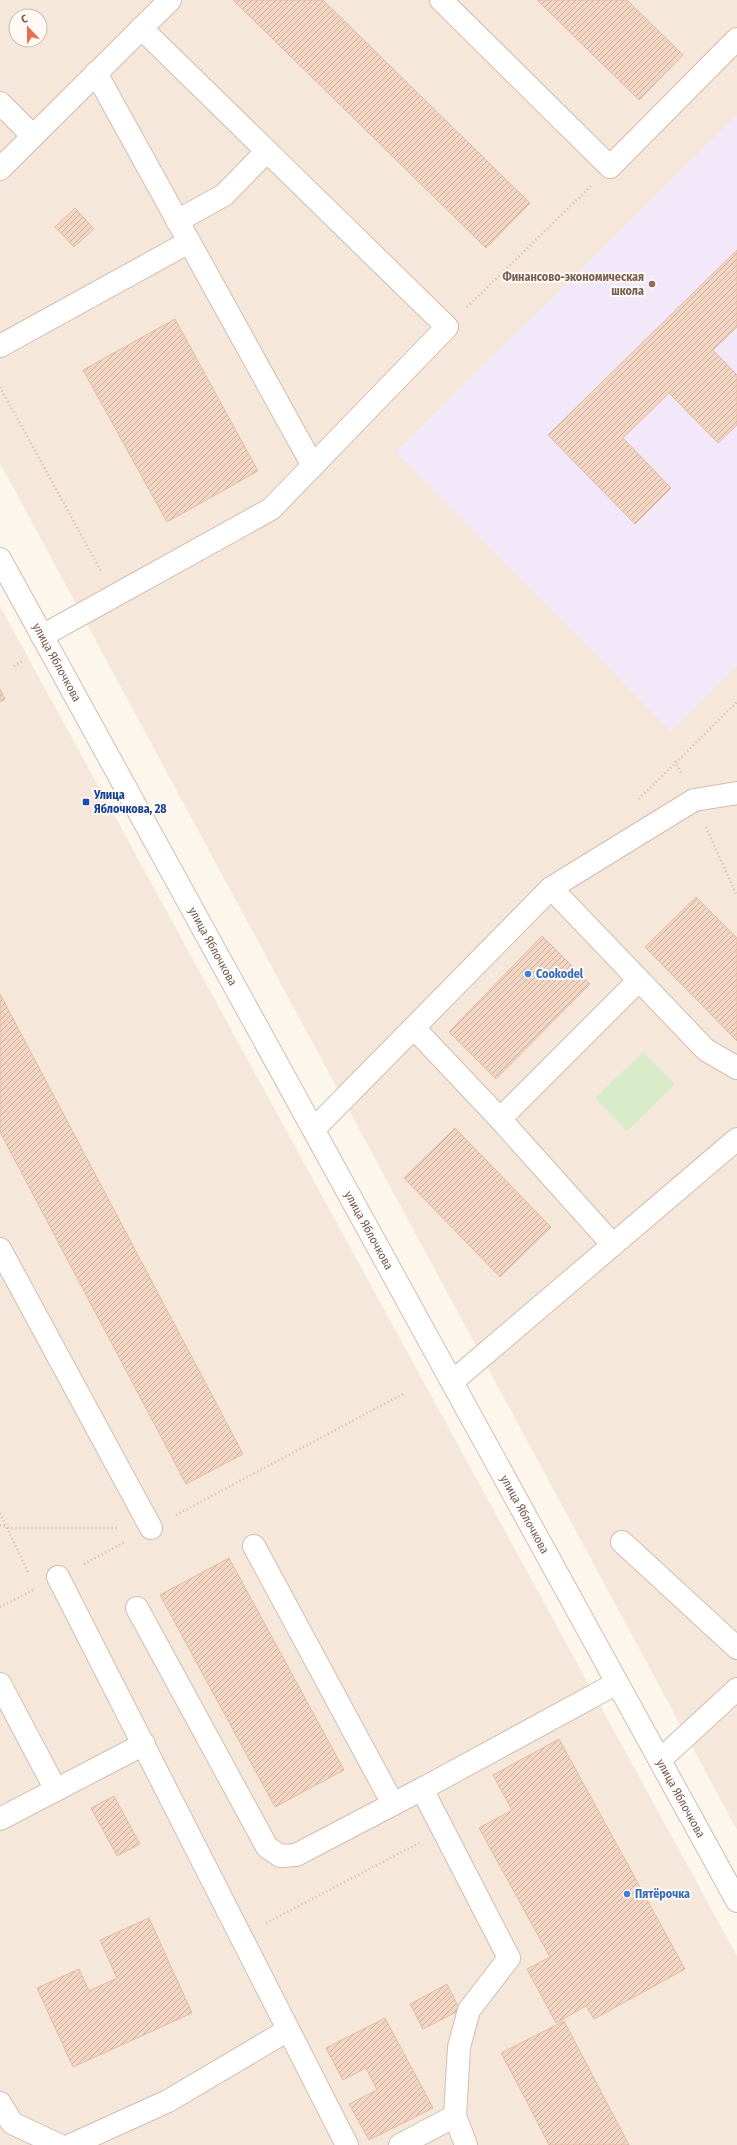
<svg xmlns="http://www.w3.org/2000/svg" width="737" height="2145" viewBox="0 0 737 2145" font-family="'Fira Sans Condensed',sans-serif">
<defs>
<pattern id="building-hatch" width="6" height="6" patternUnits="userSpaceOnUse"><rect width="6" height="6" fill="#f3d5c3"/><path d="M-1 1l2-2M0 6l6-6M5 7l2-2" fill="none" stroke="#cab0a1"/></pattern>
</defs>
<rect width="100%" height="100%" fill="#fdf6ec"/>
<path fill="#f5e8da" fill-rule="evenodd" d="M0,0H737V1830L0,463ZM16,16H40V40H16Z
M0,606L737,1956V2145H0Z"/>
<path fill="#f3e8fa" d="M737,115V666L671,731L396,452Z"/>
<path fill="#d8ecc9" d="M643,1052L675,1084L627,1131L595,1098Z"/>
<path fill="url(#building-hatch)" stroke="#e6bba3" d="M233,0H323L530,203L486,248Z
M537,0H627L683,55L639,100Z
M75,208L94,229L74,247L55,227Z
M737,250V327L713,350L737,375V425L718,443L669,393L623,438L671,488L635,524L548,435Z
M175,319L258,471L167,522L83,370Z
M0,689L5,699L0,702Z
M696,897L737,938V1041L645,947Z
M542,936L590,984L496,1079L449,1032Z
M0,994L243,1454L186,1484L0,1132Z
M455,1128L551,1227L500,1277L404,1178Z
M229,1558L344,1770L275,1807L160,1595Z
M559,1739L685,1969L594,2019L586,2006L556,2023L527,1969L550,1957L479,1828L512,1810L493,1775Z
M114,1796L140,1844L117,1856L91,1808Z
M149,1918L192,2013L73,2067L37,1988L79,1969L89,1991L117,1978L100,1940Z
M447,1984L460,2010L423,2029L410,2004Z
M385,2018L433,2108L369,2140L349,2104L377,2090L366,2068L343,2080L326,2048Z
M564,2021L629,2145H549L527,2102L501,2053Z"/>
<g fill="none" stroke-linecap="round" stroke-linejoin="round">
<defs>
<g id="minor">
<path d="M441,0L610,167L737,39"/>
<path d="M96,73L313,466"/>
<path d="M0,103L33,136"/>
<path d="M0,169L170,0"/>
<path d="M177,221L224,195L267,151"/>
<path d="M0,346L189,242"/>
<path id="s1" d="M0,559L737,1901"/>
<path d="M42,636L271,509L447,327L141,28"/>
<path d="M551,888L694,800L737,793"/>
<path d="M414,1028L500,1119L639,980"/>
<path d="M500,1119L613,1245"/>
<path d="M314,1129L551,888L706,1050L737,1068"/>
<path d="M0,1249L151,1528"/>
<path d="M452,1382L737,1139"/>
<path d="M622,1542L737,1648"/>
<path d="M254,1546L393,1804"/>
<path d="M58,1577L347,2145"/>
<path d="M137,1608L267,1847L280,1856L296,1855L422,1789"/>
<path d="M0,1684L56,1790"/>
<path d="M660,1760L737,1689"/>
<path d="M0,1819L144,1744"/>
<path d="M0,2103L12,2123L59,2145"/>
<path d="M71,2145L168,2101L288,2030"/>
<path d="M400,2145L455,2116"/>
<path d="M466,2145L455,2116L459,2047L469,2010L509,1958L422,1789L617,1683"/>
</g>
</defs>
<use href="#minor" stroke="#d1beb0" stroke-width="24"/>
<path stroke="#d9b8a5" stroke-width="2.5" stroke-dasharray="1 3" stroke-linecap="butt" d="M467,307L591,186
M0,387L101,571
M14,666L24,660
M675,761L682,775
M639,799L737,702
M706,827L737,896
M0,1513L29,1574
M176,1515L403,1394
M0,1525L9,1528H119
M84,1564L125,1542
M0,1607L33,1590
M266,1923L419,1843"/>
<use href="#minor" stroke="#fff" stroke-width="22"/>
</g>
<circle fill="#8d6e63" stroke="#fffaf3" stroke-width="1.5" cx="652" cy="284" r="4"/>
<rect fill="#1a4fb4" stroke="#fffaf3" stroke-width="1.5" x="82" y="798" width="8" height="8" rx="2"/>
<g fill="#3f7fe0" stroke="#fffaf3" stroke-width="1.5">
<circle cx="528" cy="974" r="4"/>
<circle cx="627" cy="1894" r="4"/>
</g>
<g text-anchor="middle" stroke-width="4" stroke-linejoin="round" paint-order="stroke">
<g font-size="12" font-weight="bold" fill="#785e54" stroke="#fffaf3" text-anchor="end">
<text x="644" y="281">Финансово-экономическая<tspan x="644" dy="14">школа</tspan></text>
</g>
<g font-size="12" fill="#7a5c4d" stroke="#fffaf3">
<text dy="4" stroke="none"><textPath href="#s1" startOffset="118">улица Яблочкова</textPath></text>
<text dy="4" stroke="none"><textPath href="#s1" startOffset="442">улица Яблочкова</textPath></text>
<text dy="4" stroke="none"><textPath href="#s1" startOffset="766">улица Яблочкова</textPath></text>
<text dy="4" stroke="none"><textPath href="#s1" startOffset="1090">улица Яблочкова</textPath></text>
<text dy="4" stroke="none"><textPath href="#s1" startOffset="1414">улица Яблочкова</textPath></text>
</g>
<g font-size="12" font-weight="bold" fill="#164399" stroke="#fffaf3" text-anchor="start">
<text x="94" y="799">Улица<tspan x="94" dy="14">Яблочкова, 28</tspan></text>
</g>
<g font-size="12" font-weight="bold" fill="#366cbe" stroke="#fffaf3" text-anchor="start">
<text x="536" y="978">Cookodel</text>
<text x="635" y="1898">Пятёрочка</text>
</g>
</g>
<g transform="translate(28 28) rotate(338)"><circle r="19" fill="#fffaf3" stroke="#cabbb1"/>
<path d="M0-3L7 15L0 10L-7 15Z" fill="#e76f51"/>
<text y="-6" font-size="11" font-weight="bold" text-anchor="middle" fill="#7a5c4d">С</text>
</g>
</svg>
